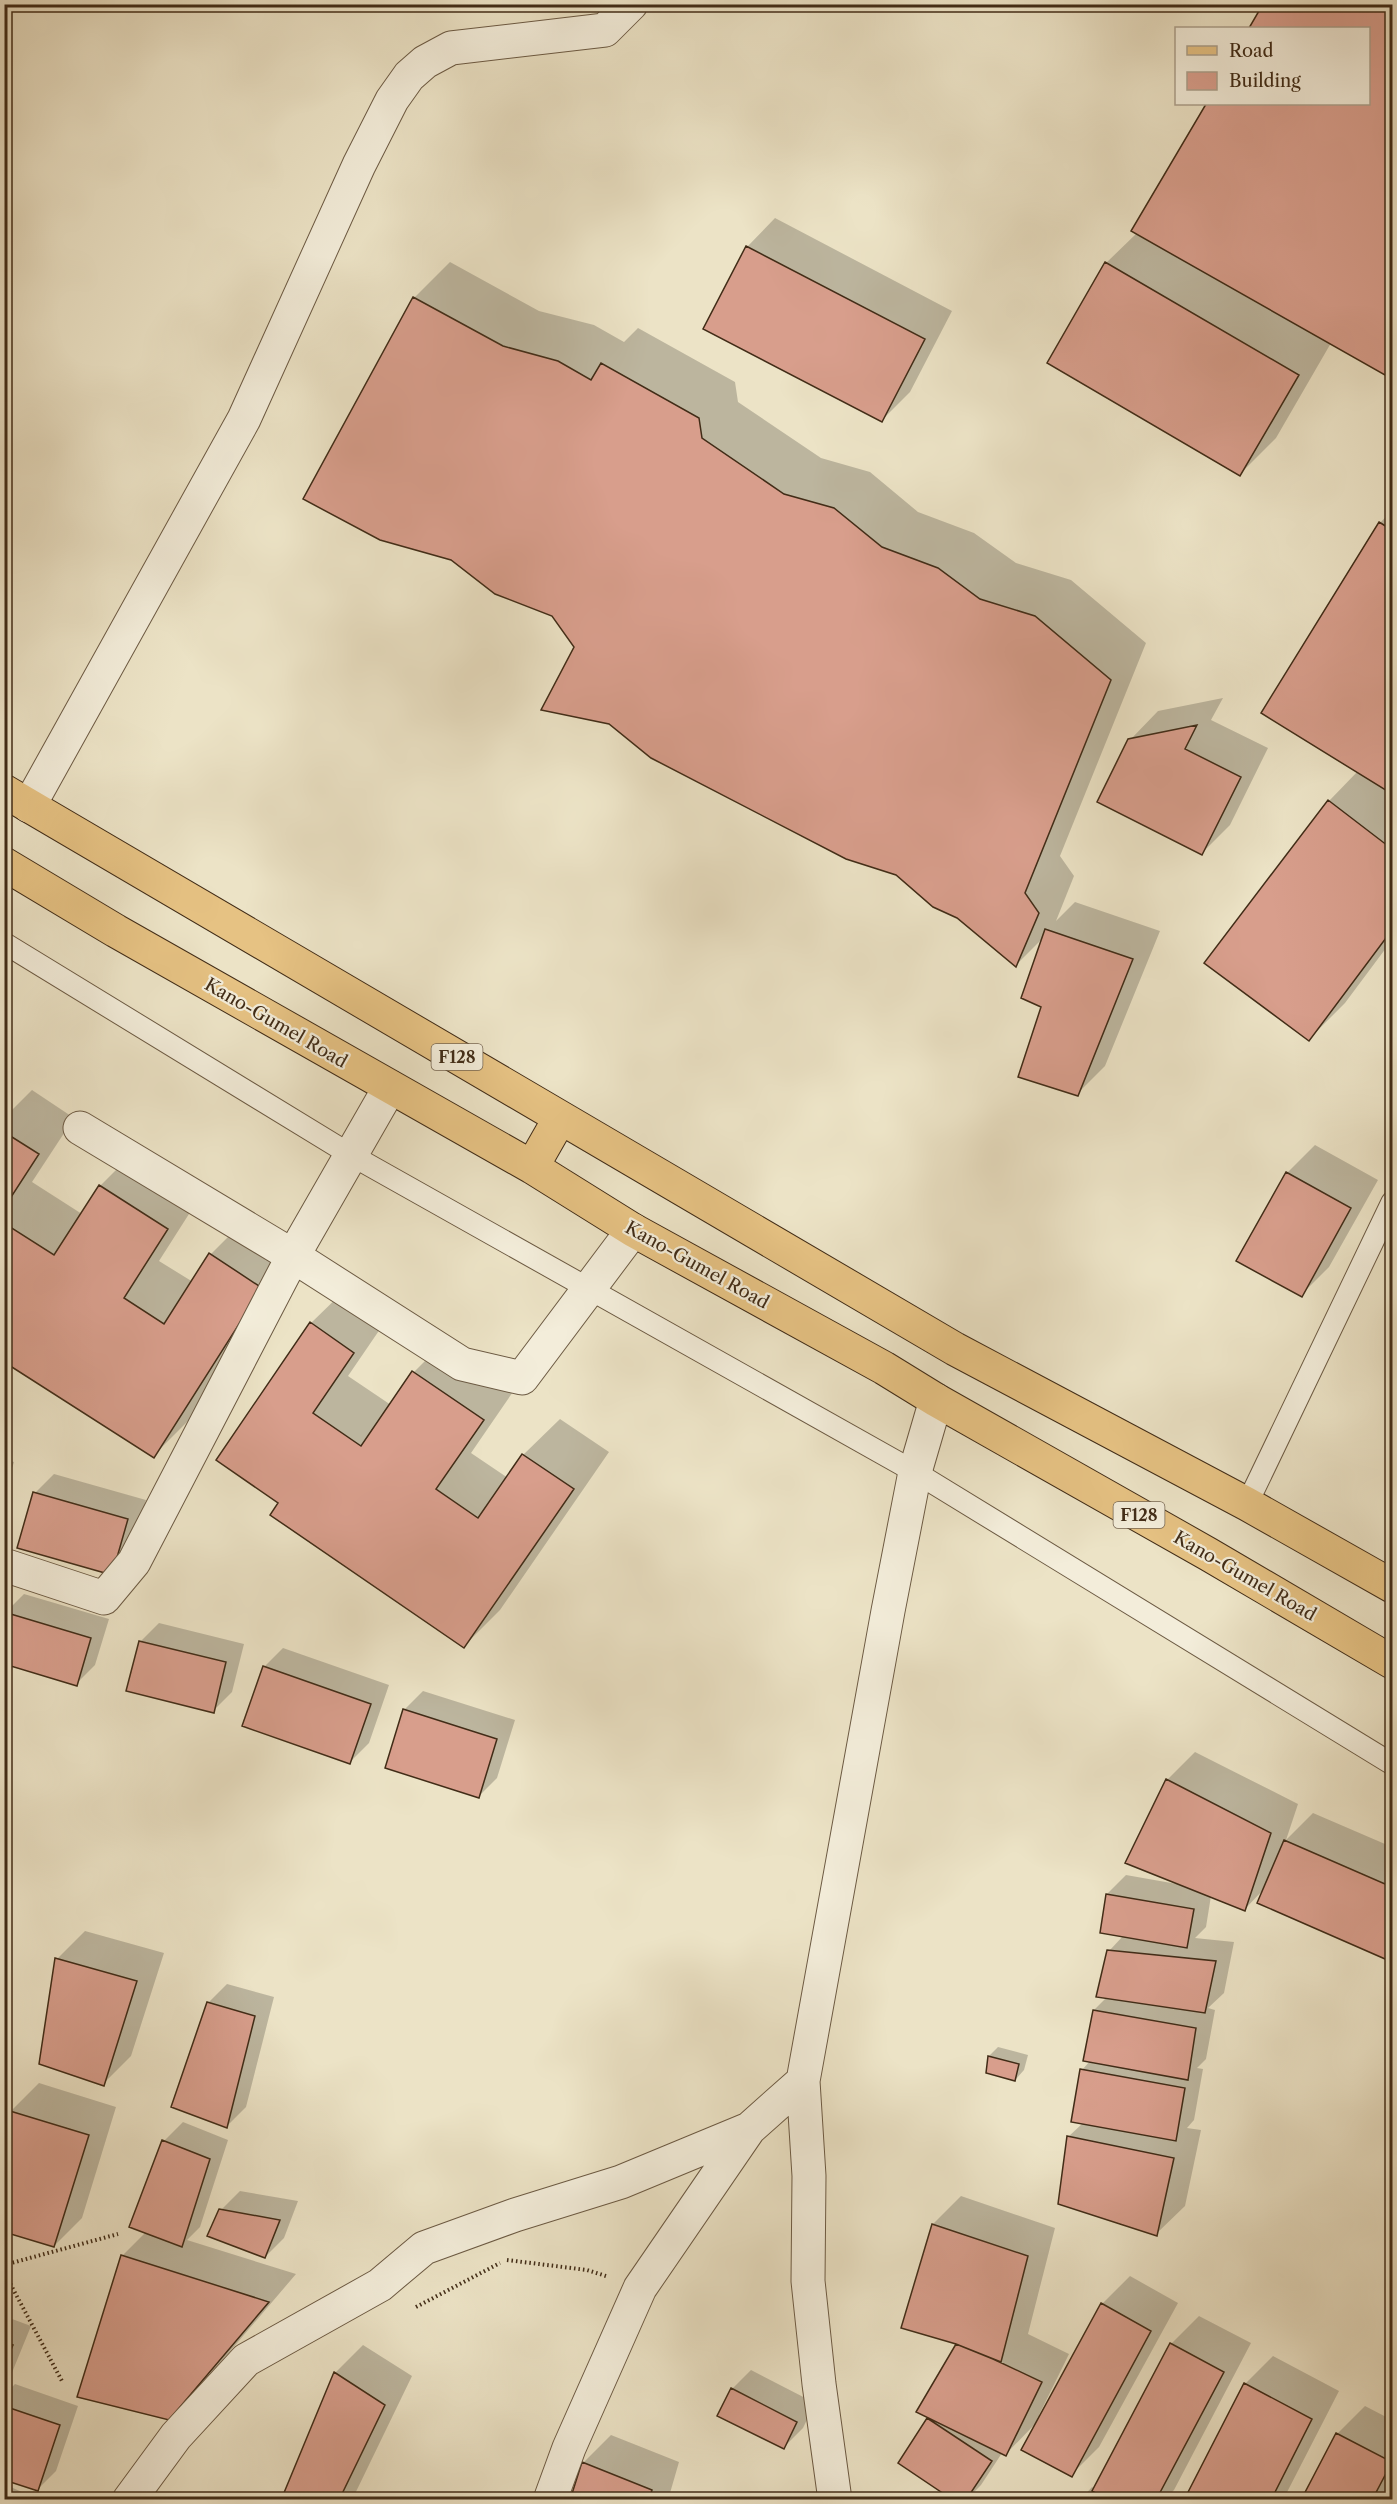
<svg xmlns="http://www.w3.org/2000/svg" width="1397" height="2504" viewBox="0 0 1397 2504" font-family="'Libre Caslon Text',serif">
<rect width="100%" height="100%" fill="#ece3c6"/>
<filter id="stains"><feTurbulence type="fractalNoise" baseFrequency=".00333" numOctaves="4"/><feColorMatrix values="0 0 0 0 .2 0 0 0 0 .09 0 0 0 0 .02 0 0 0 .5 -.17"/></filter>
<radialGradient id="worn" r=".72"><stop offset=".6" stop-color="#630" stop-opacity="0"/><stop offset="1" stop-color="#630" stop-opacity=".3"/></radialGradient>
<path fill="#0003" d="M1265,4H1392V377L1331,343L1276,438L1240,474L1106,263L1137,233L1133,231L1208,104H1368V28H1251Z
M775,218L952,311L910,392L882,420L705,329L747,247Z
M450,262L539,311L594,325L624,342L638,328L735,382L738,402L821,458L870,472L918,512L974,533L1016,563L1071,580L1146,643L1060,856L1074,876L1056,921L1075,902L1160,931L1105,1066L1077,1094L1044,937L1016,965L958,917L576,647L414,298Z
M1392,510V940L1345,1003L1309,1039L1329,801L1358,771L1380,523Z
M1223,698L1211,720L1268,748L1230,825L1202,853L1130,740L1158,711Z
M32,1090L74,1118L32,1182L82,1214L100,1186L136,1150L203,1192L159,1261L193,1282L211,1254L247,1218L297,1252L189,1420L153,1456L4,1360V1118Z
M1315,1145L1378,1180L1329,1267L1301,1295L1287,1173Z
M348,1287L389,1316L348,1376L391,1405L414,1372L450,1336L519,1383L471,1453L508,1478L523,1455L560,1419L609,1452L500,1610L464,1646L281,1502L311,1323Z
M4,1459L14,1462L4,1493Z
M54,1474L146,1500L130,1554L111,1573L35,1493Z
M24,1594L109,1619L95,1665L76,1684L5,1613Z
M159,1623L244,1644L232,1692L213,1711L140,1642Z
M283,1648L389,1685L369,1743L350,1762L264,1667Z
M423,1691L515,1720L497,1778L478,1797L404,1710Z
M1195,1752L1298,1804L1286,1840L1313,1813L1392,1847V1960L1259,1902L1264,1889L1245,1909L1211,1896L1206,1927L1195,1938L1234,1942L1224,1993L1208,2008L1215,2010L1206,2059L1197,2068L1203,2069L1194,2120L1187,2128L1201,2130L1185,2206L1156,2234L1068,2137L1083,2123L1082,2070L1090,2061L1094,2010L1107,1997L1109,1951L1124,1935L1107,1894L1126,1875L1177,1884L1167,1780Z
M85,1931L164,1953L131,2056L103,2084L57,1959Z
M227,1984L274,1997L246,2107L227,2126L208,2003Z
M998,2047L1028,2055L1024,2070L1015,2080L989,2056Z
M39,2083L116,2107L82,2218L54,2246L11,2111Z
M183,2122L228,2140L200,2227L187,2240L296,2274L197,2390L169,2418L122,2256L146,2232L164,2141Z
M240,2191L298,2201L284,2238L265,2257L221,2210Z
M961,2196L1055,2228L1028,2334L1069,2354L1039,2415L1041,2417L1102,2304L1130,2276L1178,2303L1099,2447L1071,2475L1036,2423L1005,2455L1002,2453L981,2485L966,2500L929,2419L930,2418L918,2412L958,2344L933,2224Z
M4,2316L31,2326L11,2375L4,2382Z
M1199,2316L1251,2343L1174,2490L1164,2500H1080L1092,2487L1095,2489L1171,2344Z
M363,2345L412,2376L352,2500H283L335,2373Z
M1273,2356L1339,2391L1283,2500H1185L1245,2384Z
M751,2370L815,2403L803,2428L784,2447L732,2389Z
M15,2384L78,2406L56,2471L37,2490L4,2478V2395Z
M1365,2406L1392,2420V2484L1384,2500H1303L1337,2434Z
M611,2435L679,2462L668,2500H572L583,2463Z
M4,2484L24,2493L21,2500H4Z"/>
<path fill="#d89e8c" stroke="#412c17" stroke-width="1.5" d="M1263,4H1392V379L1131,231L1206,104H1368V28H1249Z
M746,246L925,339L882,422L703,329Z
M1105,262L1299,375L1240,476L1047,363Z
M413,297L503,346L558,361L591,380L601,363L699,418L702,438L784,494L834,508L882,547L938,568L980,599L1035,616L1111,680L1025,893L1039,913L1016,967L957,918L933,907L896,875L846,859L651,758L609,724L541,710L574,647L552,616L495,594L451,560L380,540L303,499Z
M1379,522L1392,530V794L1261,713Z
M1197,725L1185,749L1241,777L1202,855L1097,802L1128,739Z
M1328,800L1392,849V930L1309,1041L1204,963Z
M1045,929L1133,959L1078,1096L1018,1077L1041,1007L1021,998Z
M4,1132L39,1154L4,1208Z
M1286,1172L1351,1208L1302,1297L1236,1261Z
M99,1185L168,1229L124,1298L164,1324L209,1253L262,1288L154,1458L4,1362V1223L54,1255Z
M310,1322L354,1353L313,1413L361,1446L412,1371L484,1420L436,1489L478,1518L522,1454L574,1489L464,1648L270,1515L278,1503L216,1460Z
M33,1492L128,1519L112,1575L17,1548Z
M4,1612L91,1638L77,1686L4,1664Z
M139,1641L226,1662L214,1713L126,1691Z
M263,1666L371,1704L350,1764L242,1726Z
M403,1709L497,1739L479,1798L385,1768Z
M1166,1779L1271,1833L1245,1911L1125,1863Z
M1284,1840L1392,1887V1962L1257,1903Z
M1106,1894L1194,1909L1187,1948L1100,1933Z
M1107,1950L1216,1961L1205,2013L1096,1997Z
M55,1958L137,1981L104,2086L39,2064Z
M207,2002L255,2016L227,2128L171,2107Z
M1093,2010L1196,2028L1188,2080L1083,2061Z
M988,2056L1019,2064L1015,2081L986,2073Z
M1080,2069L1185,2088L1176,2141L1071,2122Z
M10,2111L89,2135L54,2247L4,2232V2128Z
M1067,2136L1174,2158L1157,2236L1058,2204Z
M162,2140L210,2159L182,2247L129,2227Z
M219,2209L280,2220L265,2258L207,2236Z
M932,2224L1028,2256L1001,2362L956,2344L901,2328Z
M121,2255L269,2302L169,2420L77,2397Z
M1101,2303L1151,2331L1072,2477L1021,2450Z
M4,2342L13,2345L4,2366Z
M1170,2343L1224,2372L1156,2500H1108L1092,2491Z
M956,2344L993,2359L1042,2382L1006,2456L916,2412Z
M334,2372L385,2405L339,2500H281Z
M1244,2383L1312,2419L1271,2500H1184Z
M731,2388L797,2422L784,2449L717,2416Z
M4,2406L60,2425L38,2491L4,2480Z
M927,2418L992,2461L966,2500H953L898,2463Z
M1336,2433L1392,2462L1372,2500H1301Z
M582,2462L652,2490L649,2500H570Z"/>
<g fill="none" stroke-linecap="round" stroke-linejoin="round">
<defs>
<path id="service" d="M4,943L351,1155L915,1472L1392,1764
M1247,1504L1392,1202"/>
<path id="minor" d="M29,806L244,419L359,165L392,100L409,76L425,62L451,48L605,30L631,4
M390,1087L293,1256L462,1364L522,1378L633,1230
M4,1565L104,1598L134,1562L293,1256L80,1128
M129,2500L176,2436L246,2360L380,2285L424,2248L515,2215L621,2182L749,2129L803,2081
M550,2500L569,2448L640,2288L749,2129
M835,2500L819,2384L808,2281L809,2176L803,2081L888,1611L915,1472L936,1400"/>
<path id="primary" d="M4,791L955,1349L1247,1504L1392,1586
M4,864L116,931L532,1167L633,1230L884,1368L936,1400L1208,1554L1392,1662
M532,1167L560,1118"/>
</defs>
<use href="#service" stroke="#6c5a43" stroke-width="23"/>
<use href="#minor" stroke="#6c5a43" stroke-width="35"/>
<use href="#primary" stroke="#412c17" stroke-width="35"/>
<path stroke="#412c17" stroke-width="4" stroke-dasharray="1.5 3" stroke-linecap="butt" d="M507,2260L587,2270L606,2276
M4,2265L118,2234
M4,2272L63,2383
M416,2307L500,2263"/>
<use href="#service" stroke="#f3edda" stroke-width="21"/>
<use href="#minor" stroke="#f3edda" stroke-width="33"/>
<use href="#primary" stroke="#e6c283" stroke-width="33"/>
</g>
<g text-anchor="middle" stroke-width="4.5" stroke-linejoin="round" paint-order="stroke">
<g fill="#f3edda" stroke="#766652" stroke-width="1.5">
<rect x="431.5" y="1044" width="51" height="26" rx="4.5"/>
<rect x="1113.5" y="1502" width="51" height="26" rx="4.5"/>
</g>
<g font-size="16" font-weight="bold" fill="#412c17">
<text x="457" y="1063">F128</text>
<text x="1139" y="1521">F128</text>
</g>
<g font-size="18" fill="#412c17" stroke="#f3edda">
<text transform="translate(276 1023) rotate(30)" y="6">Kano-Gumel Road</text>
<text transform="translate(697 1265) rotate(29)" y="6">Kano-Gumel Road</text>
<text transform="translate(1245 1576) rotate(30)" y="6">Kano-Gumel Road</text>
</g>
</g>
<rect width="1397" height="2504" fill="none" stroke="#ece3c6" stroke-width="24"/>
<rect x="6" y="6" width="1385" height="2492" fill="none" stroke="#412c17" stroke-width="3"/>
<rect x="12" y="12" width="1373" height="2480" fill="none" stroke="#412c17" stroke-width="1.5"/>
<rect x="1175" y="27" width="195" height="78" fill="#f3edda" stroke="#aca08c" stroke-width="1.5"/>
<rect x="1187" y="46" width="30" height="9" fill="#e6c283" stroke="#aca08c" stroke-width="1.5"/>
<text x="1229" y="57" font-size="18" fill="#412c17">Road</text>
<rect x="1187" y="72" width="30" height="18" fill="#d89e8c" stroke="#aca08c" stroke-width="1.5"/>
<text x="1229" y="87" font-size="18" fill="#412c17">Building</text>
<rect width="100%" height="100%" filter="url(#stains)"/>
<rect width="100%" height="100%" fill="url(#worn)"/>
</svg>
